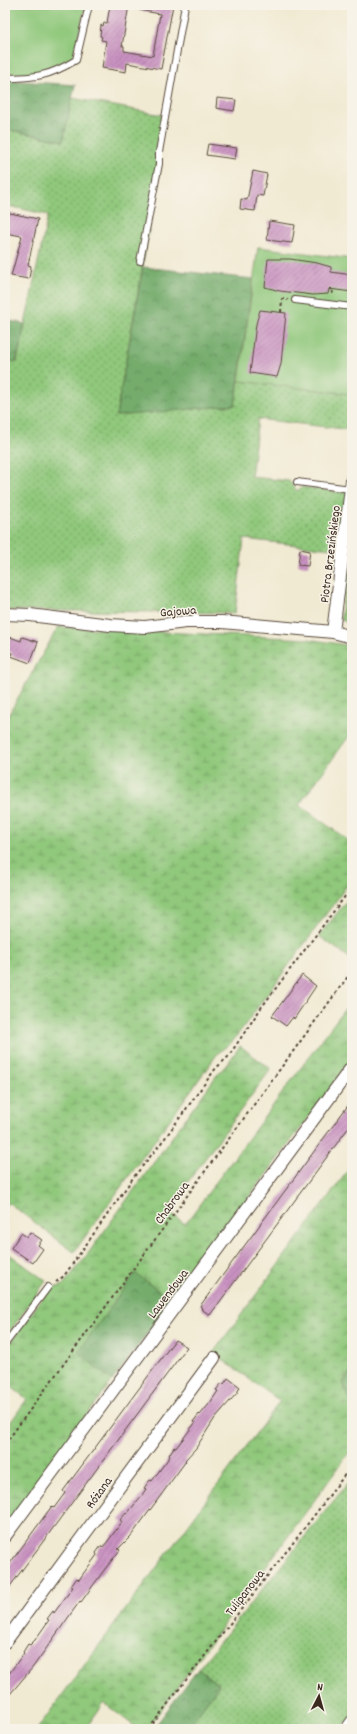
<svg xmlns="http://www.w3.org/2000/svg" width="357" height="1734" viewBox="0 0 357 1734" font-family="Dekko,sans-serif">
<defs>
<pattern id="grass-dots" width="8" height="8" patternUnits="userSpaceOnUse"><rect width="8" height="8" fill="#90c87c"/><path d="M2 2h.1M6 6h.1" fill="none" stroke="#77a365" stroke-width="1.8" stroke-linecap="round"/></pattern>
<pattern id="forest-crowns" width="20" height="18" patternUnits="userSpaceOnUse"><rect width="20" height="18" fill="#74ac6c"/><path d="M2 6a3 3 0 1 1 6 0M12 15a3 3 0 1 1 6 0" fill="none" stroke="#608c58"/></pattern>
<pattern id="wetland-marsh" width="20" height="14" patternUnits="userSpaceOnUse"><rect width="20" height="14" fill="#90c87c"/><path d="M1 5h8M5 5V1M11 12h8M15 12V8" fill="none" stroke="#77a365"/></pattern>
<pattern id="building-hatch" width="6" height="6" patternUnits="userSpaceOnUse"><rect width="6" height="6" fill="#c992c1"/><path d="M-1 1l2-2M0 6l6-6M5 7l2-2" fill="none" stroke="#a4779c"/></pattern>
</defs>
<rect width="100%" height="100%" fill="#f7f3e8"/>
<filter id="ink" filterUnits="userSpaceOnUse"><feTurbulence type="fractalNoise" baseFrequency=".025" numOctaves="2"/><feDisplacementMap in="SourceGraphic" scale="8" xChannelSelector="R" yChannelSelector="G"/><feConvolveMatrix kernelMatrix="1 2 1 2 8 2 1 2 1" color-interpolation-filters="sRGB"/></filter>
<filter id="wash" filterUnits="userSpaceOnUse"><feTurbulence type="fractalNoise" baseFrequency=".012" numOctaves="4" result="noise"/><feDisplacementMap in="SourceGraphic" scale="16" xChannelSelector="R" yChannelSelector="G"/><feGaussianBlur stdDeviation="0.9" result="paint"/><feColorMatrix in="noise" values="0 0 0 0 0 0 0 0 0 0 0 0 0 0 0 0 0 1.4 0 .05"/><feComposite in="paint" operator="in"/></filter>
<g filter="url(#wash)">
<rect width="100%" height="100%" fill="#f1ead3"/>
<path fill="url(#grass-dots)" stroke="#66794d" d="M72,98L162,115L155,156L160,168L116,416L235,405L239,381L352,394V404L348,405L347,415L352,420V430L258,419L251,477L289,481L297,491L302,487L347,493L340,550L244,539L235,613L5,610V360L17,362L48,215L5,205V129L63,141Z
M352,525V626L341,619Z
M352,1478V1715L342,1729H187L219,1685L198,1669Z"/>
<path fill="url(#forest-crowns)" stroke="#586b45" d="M5,80L75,85L63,141L5,129Z
M143,267L253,279L235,405L116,416Z
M5,320L25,324L16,362L5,360Z
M135,1273L172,1300L112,1381L78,1352Z
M352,1369V1402L347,1396L343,1382Z
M198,1669L219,1685L187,1729H153Z"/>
<path fill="url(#wetland-marsh)" stroke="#66794d" d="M58,627L308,639L352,646V732L299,805L352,843V879L233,1041L218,1053L74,1252L9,1203L5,1207V721Z
M352,894V958L351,959L319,936Z
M352,999V1057L312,1113L172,1300L135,1273L78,1352L112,1381L5,1526V1430L27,1399L5,1382V1350L50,1288L62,1286L84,1259L217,1075L228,1063L240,1046L271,1069L167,1210L185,1224Z
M352,1165V1369L343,1382L347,1396L352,1402V1449L147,1729H138L104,1703L85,1729H37L280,1401L213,1353Z
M5,1251L46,1281L5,1338Z"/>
<path fill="#90c87c" stroke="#66794d" d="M8,5H86L73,57L36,74L5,73V18Z
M258,247L352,259V394L239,381Z"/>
<g id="blocks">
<path fill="url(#building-hatch)" d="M110,5H129L122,46H124V51L153,56L160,14L139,10V5H173L161,69L127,63L126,72L102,68L106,41L101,40L102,37L100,36L101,25L103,26L104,23H107Z
M217,98L236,100L234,111L216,108Z
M208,144L237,148L235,159L206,155Z
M253,171L267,174L263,196L257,195L255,211L240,209L241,199L247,200Z
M5,212L38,219L28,265L31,266L29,279L11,276L22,236L5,233Z
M269,221L295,225L292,243L267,240Z
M268,259H290L317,263L331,267V272L352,275V292L329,289L328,294L313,295L280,291L265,287Z
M260,310L286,313L281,364L277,377L250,373L256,324Z
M300,549L310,551L308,566L298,565Z
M10,637L21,641L22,637L38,642L30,663L11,656L12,653L6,650Z
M302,975L316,986L294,1019L293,1017L286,1026L272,1016Z
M352,1100V1123L210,1315L201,1309L202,1308L200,1306Z
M30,1232L42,1240L38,1245L43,1249L33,1263L11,1248L21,1233L27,1237Z
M175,1340L187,1347L5,1593V1570L52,1506L54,1508L65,1493L63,1491Z
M228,1378L240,1387L237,1393L215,1418L196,1448L185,1460L186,1461L131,1536L118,1549L120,1550L105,1569L81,1602L80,1601L33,1667L5,1700V1679L24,1653L23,1652L28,1644L30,1645L35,1640L49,1620L47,1619L53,1611L54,1613L73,1587L71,1586L77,1578L79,1580L83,1574L97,1555L96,1553L101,1546L103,1547L108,1541L122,1522L120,1520L126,1513L127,1514L142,1495L146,1489L144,1488L150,1480L152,1481L170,1456L169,1455L174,1447L176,1448L195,1423L193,1422L199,1414L200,1415L210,1403L218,1391L216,1390L222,1383L224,1384Z"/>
</g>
</g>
<g filter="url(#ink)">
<use href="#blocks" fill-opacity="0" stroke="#564739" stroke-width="1"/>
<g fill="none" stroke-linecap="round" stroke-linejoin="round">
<defs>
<path id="lane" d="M5,78C35,78 50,76 76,60L89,5
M140,261L159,164V152L185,5
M295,300L352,307
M297,482L351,489
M5,1344L48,1287"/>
<path id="street" d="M5,614L30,615L110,625L145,627L186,622H222L333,632L352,637
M333,632L352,480
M5,1536L352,1067
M5,1642L214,1358
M347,1729L352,1722"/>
</defs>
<use href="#lane" stroke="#564739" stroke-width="8"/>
<use href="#street" stroke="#564739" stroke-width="14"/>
<path stroke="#564739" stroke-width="2" stroke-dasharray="3 3" stroke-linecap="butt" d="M329,289H333L332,296
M281,312L282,299L288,300
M56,1282L64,1276L133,1178L165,1138L216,1068L228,1057L261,1008L352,887
M5,1444L352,971
M149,1729C215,1640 286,1555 352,1465"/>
<use href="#lane" stroke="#fff" stroke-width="6"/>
<use href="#street" stroke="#fff" stroke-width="12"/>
</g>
</g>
<g text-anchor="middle" stroke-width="3" stroke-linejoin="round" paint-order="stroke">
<g font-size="13" fill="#3b2a1e" stroke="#f7f3e8">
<text transform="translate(329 554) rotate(-83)" y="5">Piotra Brzezińskiego</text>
<text transform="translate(178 610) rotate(-5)" y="5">Gajowa</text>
<text transform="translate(171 1202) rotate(-54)" y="5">Chabrowa</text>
<text transform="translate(167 1293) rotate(-53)" y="5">Lawendowa</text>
<text transform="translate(98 1492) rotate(-54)" y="5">Różana</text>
<text transform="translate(244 1592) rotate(-52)" y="5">Tulipanowa</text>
</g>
</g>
<rect width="357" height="1734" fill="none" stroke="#f7f3e8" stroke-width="20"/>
<g transform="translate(319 1696) rotate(6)" stroke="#f7f3e8" stroke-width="3" paint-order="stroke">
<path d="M0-3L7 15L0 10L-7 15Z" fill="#3b2a1e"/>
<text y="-6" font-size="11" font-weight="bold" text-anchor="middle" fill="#3b2a1e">N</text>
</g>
</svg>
